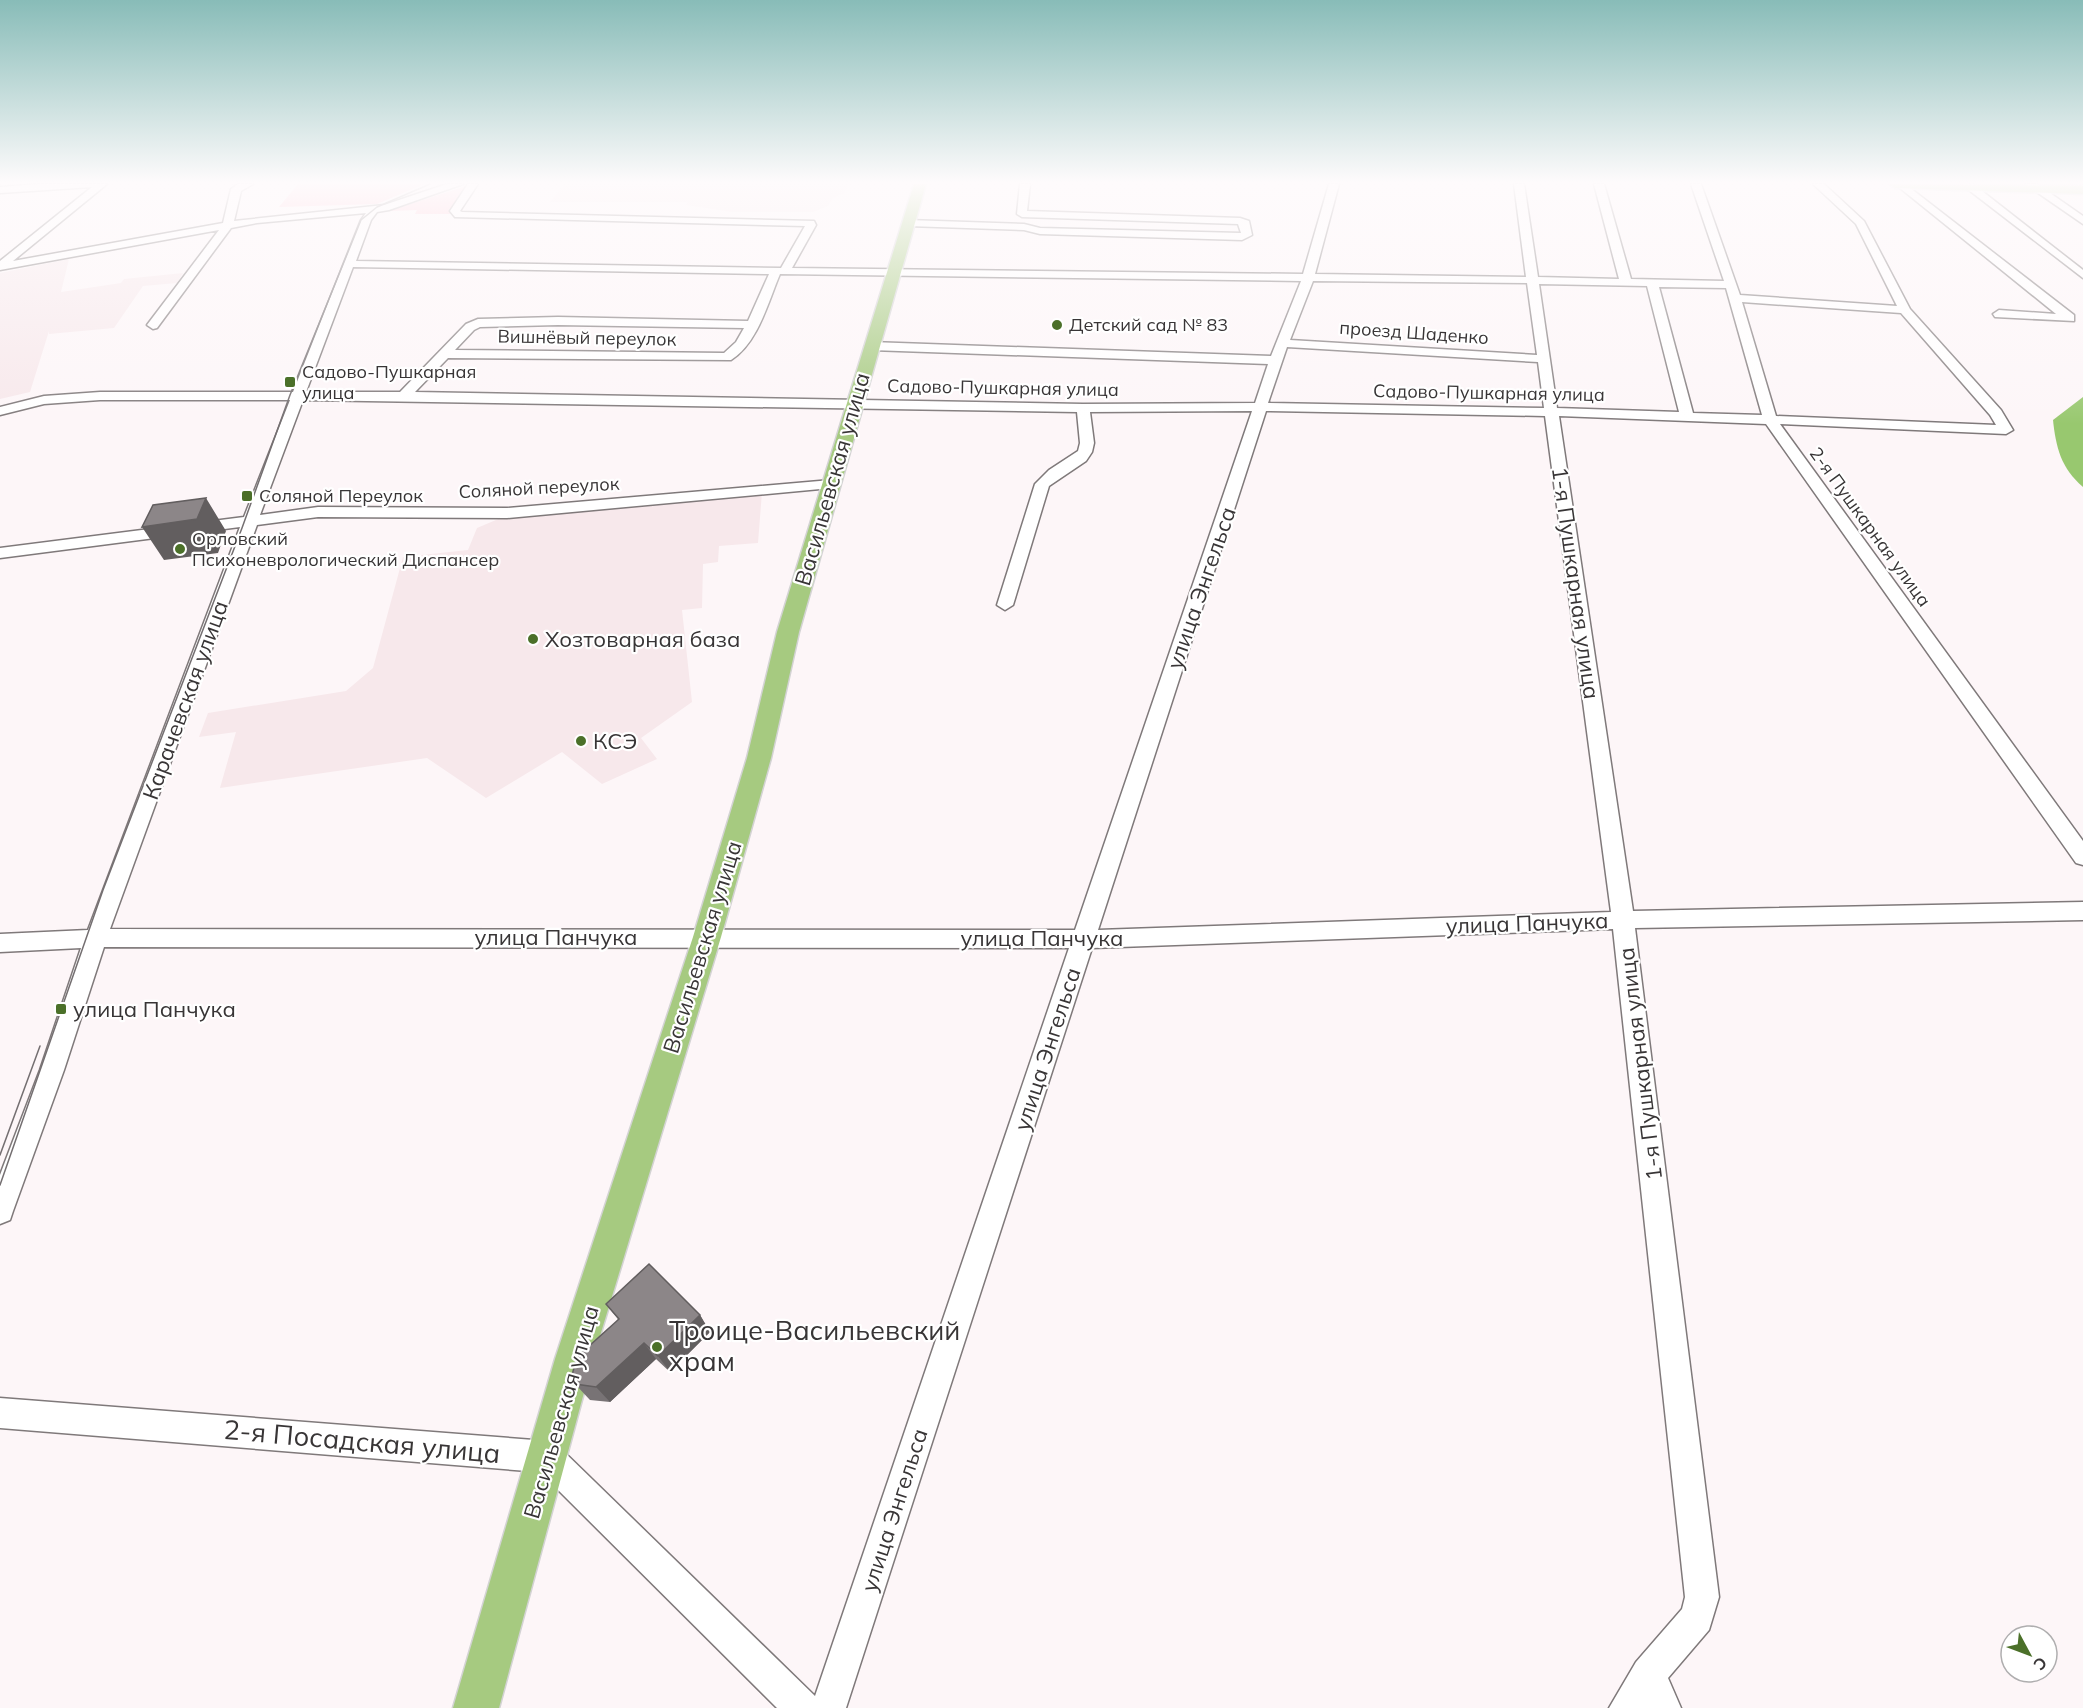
<svg xmlns="http://www.w3.org/2000/svg" width="2083" height="1708" viewBox="0 0 2083 1708" font-family="Mulish,sans-serif">
<rect width="100%" height="100%" fill="#fdf6f8"/>
<path fill="#f7e8eb" d="M566,184H849L844,193L833,198L828,206L813,212H732L686,205L688,202H550Z
M69,259L61,292L121,283L124,279L183,273L177,283L143,286L114,328L49,334V331L30,392L0,399V273Z
M762,492L758,543L719,546L718,562L703,564L702,608L682,610L692,702L641,738L657,759L602,784L562,752L486,798L427,758L220,788L236,732L199,737L208,713L346,691L373,668L403,557L468,550L477,528L503,517Z"/>
<path fill="#ffbaca" d="M298,184H424L377,204L279,207Z
M466,186L452,214H415L417,210L389,211Z"/>
<path fill="#98c86f" d="M2083,397V487C2061,468 2056,448 2053,420Z"/>
<g fill="none" stroke-linecap="round" stroke-linejoin="round">
<defs>
<path id="minor" d="M40,184H107L13,261L223,223L231,189L238,184H253L241,191L234,221L384,205L447,184H463L389,210L377,212L371,220L356,261L781,268L805,226L455,217L450,211L468,184H478L460,211L462,212L814,221L816,225L792,268L1303,274L1329,184H1339L1315,274L1526,277L1514,184H1524L1538,277L1619,279L1594,184H1604L1631,279L1724,281L1691,184H1701L1740,295L1897,306L1856,224L1813,184H1824L1864,221L1910,309L2001,410L2013,430L2006,434L1780,424L2083,841V865L2076,863L1766,424L1559,416L1633,911L2083,902V920L1635,928L1719,1597L1709,1630L1668,1678L1681,1708H1609L1636,1662L1682,1609L1685,1597L1613,929L1092,948L846,1708H777L540,1472L0,1428V1398L547,1441L558,1446L815,1696L1069,948L104,947L64,1070L13,1211L10,1220L0,1224V1175L40,1070L81,948L0,952V934L88,930L240,527L0,558V548L244,517L290,400H100L44,404L0,415V407L44,396L100,392H293L361,220L366,213L257,223L231,228L157,328L153,329L147,325L219,230L0,270V261L92,187L0,193V187ZM353,267L769,274L748,321L558,317L478,319L466,324L400,392H306ZM780,274L1301,281L1271,356L871,342L865,346L871,350L1268,364L1255,403L1083,404L415,392L448,358L731,360C758,343 768,302 780,274ZM1313,281L1527,283L1537,355L1290,340ZM1539,284L1647,286L1679,412L1557,408ZM1659,287L1726,288L1762,415L1693,413ZM1742,302L1901,313L1990,415L1996,425L1776,416ZM558,325L744,328L736,342L724,353L455,350L474,330L480,327ZM1287,347L1538,362L1544,408L1268,403ZM303,400L1077,412L1080,443L1078,451L1049,470L1035,484L997,605L1005,610L1013,605L1049,486L1086,461L1092,452L1094,443L1090,412L1252,411L1075,930L110,929L257,525L318,517L507,518L831,488L838,484L831,480L507,508L318,507L260,515ZM1266,411L1545,416L1611,912L1098,930Z
M1020,184H1030L1027,211L1240,218L1249,221L1252,235L1242,240L1040,234L1024,230L908,226L903,223L908,220L1024,224L1040,228L1241,233L1238,224L1022,217L1017,214Z
M1895,184H1905L2074,315V321L1995,317L1993,314L1999,310L2056,314Z
M1961,184H1973L2083,270V278Z
M2025,184H2037L2083,216V224Z"/>
<path id="major" d="M914,184H926L799,632L771,758L721,937L593,1359L499,1708H453L555,1359L693,937L747,758L777,632Z
M1889,184L2083,186V194L1895,188Z"/>
</defs>
<use href="#minor" stroke="#7f797a" stroke-width="3"/>
<use href="#major" stroke="#d3d3d3" stroke-width="3"/>
<use href="#minor" fill="#fff" fill-rule="evenodd"/>
<use href="#major" fill="#a6ca80" fill-rule="evenodd"/>
<path stroke="#746f71" stroke-width="1.5" d="M0,1155L40,1046
M0,1185L103,890L242,528L290,395L361,220L377,207L430,184"/>
</g>
<path fill="#787375" d="M606,1304L700,1315L710,1332L670,1372L656,1359L610,1402L590,1400L575,1384L618,1319Z"/>
<path fill="#625e5f" d="M206,498L226,531L218,553L164,560L142,527Z
M700,1315L710,1332L670,1372L658,1356Z
M644,1343L656,1359L610,1402L596,1387Z"/>
<path fill="#8c8688" stroke="#625e5f" stroke-width="1.5" d="M206,498L197,519L142,527L153,505Z
M649,1264L700,1315L658,1356L644,1343L596,1387L575,1384L572,1375L577,1357L619,1319L606,1304Z"/>
<linearGradient id="sky" x2="0" y2="1"><stop stop-color="#88bcb8"/><stop offset="0.43" stop-color="#fefbfc"/><stop offset="1" stop-color="#fefbfc" stop-opacity="0"/></linearGradient>
<rect width="2083" height="424" fill="url(#sky)"/>
<g fill="#4b7029" stroke="#fff" stroke-width="2">
<circle cx="1057" cy="325" r="6"/>
<rect x="284" y="376" width="12" height="12" rx="3"/>
<rect x="241" y="490" width="12" height="12" rx="3"/>
<circle cx="180" cy="549" r="6"/>
<circle cx="533" cy="639" r="6"/>
<circle cx="581" cy="741" r="6"/>
<rect x="55" y="1003" width="12" height="12" rx="3"/>
<circle cx="657" cy="1347" r="6"/>
</g>
<g text-anchor="middle" stroke-width="4.5" stroke-linejoin="round" paint-order="stroke">
<g font-size="18" fill="#383536" stroke="#fff" text-anchor="start">
<text x="1069" y="331">Детский сад № 83</text>
<text x="302" y="378">Садово-Пушкарная<tspan x="302" dy="21">улица</tspan></text>
<text x="259" y="502">Соляной Переулок</text>
<text x="192" y="545">Орловский<tspan x="192" dy="21">Психоневрологический Диспансер</tspan></text>
</g>
<g font-size="18" fill="#383536" stroke="#fff">
<text transform="translate(1414 333) rotate(4)" y="6">проезд Шаденко</text>
<text transform="translate(587 338) rotate(1)" y="6">Вишнёвый переулок</text>
<text transform="translate(1003 388) rotate(1)" y="6">Садово-Пушкарная улица</text>
<text transform="translate(1489 393) rotate(1)" y="6">Садово-Пушкарная улица</text>
<text transform="translate(539 488) rotate(-3)" y="6">Соляной переулок</text>
<text transform="translate(1870 527) rotate(54)" y="6">2-я Пушкарная улица</text>
</g>
<g font-size="22" fill="#383536" stroke="#fff">
<text transform="translate(832 479) rotate(-74)" y="8">Васильевская улица</text>
<text transform="translate(1576 583) rotate(82)" y="8">1-я Пушкарная улица</text>
<text transform="translate(1201 588) rotate(-71)" y="8">улица Энгельса</text>
<text transform="translate(185 700) rotate(-70)" y="8">Карачевская улица</text>
<text transform="translate(1527 923) rotate(-2)" y="8">улица Панчука</text>
<text x="556" y="945">улица Панчука</text>
<text x="1042" y="946">улица Панчука</text>
<text transform="translate(702 947) rotate(-73)" y="8">Васильевская улица</text>
<text transform="translate(1047 1049) rotate(-72)" y="8">улица Энгельса</text>
<text transform="translate(1640 1064) rotate(-97)" y="8">1-я Пушкарная улица</text>
<text transform="translate(561 1412) rotate(-74)" y="8">Васильевская улица</text>
<text transform="translate(894 1510) rotate(-72)" y="8">улица Энгельса</text>
</g>
<g font-size="22" fill="#383536" stroke="#fff" text-anchor="start">
<text x="545" y="647">Хозтоварная база</text>
<text x="593" y="749">КСЭ</text>
<text x="73" y="1017">улица Панчука</text>
</g>
<g font-size="27" fill="#383536" stroke="#fff" text-anchor="start">
<text x="669" y="1340">Троице-Васильевский<tspan x="669" dy="31">храм</tspan></text>
</g>
<g font-size="27" fill="#383536" stroke="#fff">
<text transform="translate(362 1442) rotate(5)" y="9">2-я Посадская улица</text>
</g>
</g>
<g transform="translate(2029 1654) rotate(131)"><circle r="28" fill="#ffffff" stroke="#afaeaf" stroke-width="1.5"/>
<path d="M0-4.5L10 22L0 15L-10 22Z" fill="#4b7029"/>
<text y="-9" font-size="16" font-weight="bold" text-anchor="middle" fill="#383536">С</text>
</g>
</svg>
